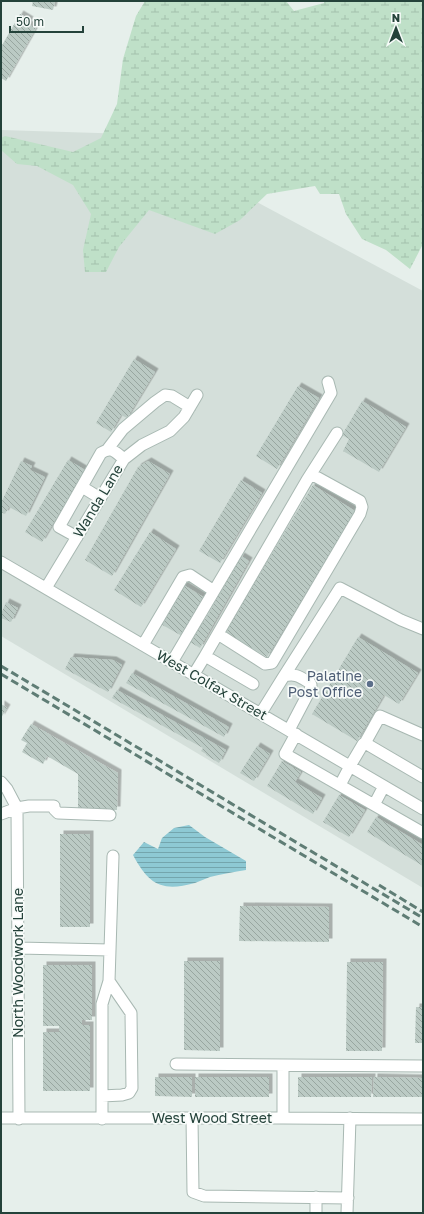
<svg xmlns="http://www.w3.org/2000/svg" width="424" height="1214" viewBox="0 0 424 1214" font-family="'Golos Text',sans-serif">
<defs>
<pattern id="wetland-marsh" width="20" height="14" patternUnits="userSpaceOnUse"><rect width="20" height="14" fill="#bfe0c8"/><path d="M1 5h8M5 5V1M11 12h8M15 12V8" fill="none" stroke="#a4c1ad"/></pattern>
<pattern id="water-rules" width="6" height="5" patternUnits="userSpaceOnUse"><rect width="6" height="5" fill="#8ec9d4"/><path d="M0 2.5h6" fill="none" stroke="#74a5ad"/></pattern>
<pattern id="building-back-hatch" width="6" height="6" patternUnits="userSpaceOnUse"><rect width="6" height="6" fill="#bbcac4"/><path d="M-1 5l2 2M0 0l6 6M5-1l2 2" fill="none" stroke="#98a6a0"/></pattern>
<filter id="shadow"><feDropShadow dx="3.5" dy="-3.5" stdDeviation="0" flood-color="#0004"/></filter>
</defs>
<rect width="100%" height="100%" fill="#e6efeb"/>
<path fill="#d4dfda" d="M1,130L130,134L423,291V888L1,636Z"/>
<path fill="url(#wetland-marsh)" d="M145,1H286L294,11L324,3V1H423V244L410,269L386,250L362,239L346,214L339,194H320L315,186L267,194L240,220L215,234L149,210L119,247L106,272H85L83,250L91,214L73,185L37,166L17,164L1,150V138L5,136L73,152L101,138L117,104L123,59L136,16Z"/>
<path fill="url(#water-rules)" d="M189,825L205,837L246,861V870C234,872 221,874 210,877C205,879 200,881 195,883C162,892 149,885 133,855L144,842L158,849L162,838L174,828Z"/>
<path fill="url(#building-back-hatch)" filter="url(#shadow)" d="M33,1H55L53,10L32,6Z
M20,14L30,20L28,24L36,28L6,81L1,78V47Z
M134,359L155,372L127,418L121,415L111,432L96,423Z
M298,386L319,398L277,469L256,456Z
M362,401L406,427L379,472L343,451L349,439L342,435Z
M68,460L85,470L42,542L25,532Z
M21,461L32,466L30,470L45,477L26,516L9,507L5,514L1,512V503Z
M148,461L170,474L112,576L85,560L138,467Z
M241,480L262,493L220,563L199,551Z
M313,485L355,511L267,657L225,632Z
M150,532L176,549L141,607L114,590Z
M241,556L249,561L200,648L190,642L200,624L202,625Z
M182,584L205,598L182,636L159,623Z
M6,602L18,608L11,622L1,618V614Z
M358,637L418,673L399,704L384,695L357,741L312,714Z
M71,657L113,660L122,665L108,692L65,669Z
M132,673L229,727L224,737L126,683Z
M117,690L226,750L219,763L206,755V754L201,751L203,748L112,698Z
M1,704L7,708L1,718Z
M31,724L118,773L117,810L78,809V774L47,756L43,764L22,752L27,743L21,740Z
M257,746L270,754L254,781L240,773Z
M282,761L301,772L295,782L322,798L313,814L267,786Z
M339,795L365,810L349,837L323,822Z
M376,817L423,845V866L367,832Z
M60,834H90V927H60Z
M240,906L329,907V942L239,941Z
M184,961H220V1051L184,1050Z
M347,962H383L382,1051H346Z
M43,965H92V1020H82V1025H90V1091H43V1032H59V1026H43Z
M416,1007H423V1043H415Z
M155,1077H192V1097L155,1096Z
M195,1077H269V1097H195Z
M298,1077H372L371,1097H298Z
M374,1077L422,1078V1097H373Z"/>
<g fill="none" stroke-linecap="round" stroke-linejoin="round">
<defs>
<path id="minor" d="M107,450L123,429L155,402L165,395L172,396L190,407
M82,487L100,498
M77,537L59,527L101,453C112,446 115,452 124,459
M1,562L423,809
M46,588L124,459L142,445L170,431L184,417L197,395
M218,634L265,664L272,663L360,514L362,507L360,501L311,474
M143,645L183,577L190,575L214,591
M205,656L307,480L337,433
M172,662L331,393L328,382
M194,674L205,656L253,684
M284,676L340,588L401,620L423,629
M261,713L284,676C296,673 300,677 310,683L311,685L310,690L289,730
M296,734L285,754L423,833
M365,743L380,716L423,735
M1,782L7,789L17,808L19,1119
M340,785L350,766L363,744L365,743L423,777
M374,805L384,786
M1,814L17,808L29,806H54V809L58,813L110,815
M18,948L110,950
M176,1064L423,1066
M102,1096L122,1095L129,1093L132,1088L131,1013L109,981
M1,1118H283L423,1119
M192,1118L193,1192L204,1196L348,1198
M283,1118V1065
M102,1119V1004L109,981L113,856
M316,1197V1213
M347,1213L350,1118"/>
</defs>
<use href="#minor" stroke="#a8b8b2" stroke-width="13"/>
<use href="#minor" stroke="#fff" stroke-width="11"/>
<path stroke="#5f7d75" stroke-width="3" stroke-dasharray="8 4" stroke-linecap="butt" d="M1,666L423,918
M1,674L423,927
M379,885L423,912"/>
</g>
<circle fill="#5c6f8a" stroke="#f7fbf9" stroke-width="1.5" cx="370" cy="684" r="4"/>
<g text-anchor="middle" stroke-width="3.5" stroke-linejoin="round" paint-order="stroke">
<g font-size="14" fill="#24423a" stroke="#f7fbf9">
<text transform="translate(98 501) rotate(-59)" y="5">Wanda Lane</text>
<text transform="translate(212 685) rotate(30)" y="5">West Colfax Street</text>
<text transform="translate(18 963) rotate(-90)" y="5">North Woodwork Lane</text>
<text x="212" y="1123">West Wood Street</text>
</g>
<g font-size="14" fill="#4e5e75" stroke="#f7fbf9" text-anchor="end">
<text x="362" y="681">Palatine<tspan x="362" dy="16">Post Office</tspan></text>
</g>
</g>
<rect width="424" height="1214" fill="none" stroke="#24423a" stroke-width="4"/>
<g transform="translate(396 28)" stroke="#f7fbf9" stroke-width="3" paint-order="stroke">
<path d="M0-3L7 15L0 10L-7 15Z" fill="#24423a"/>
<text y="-6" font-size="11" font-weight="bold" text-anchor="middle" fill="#24423a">N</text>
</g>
<path d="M10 26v6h73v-6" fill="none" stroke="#24423a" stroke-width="2"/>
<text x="16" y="26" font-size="12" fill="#24423a" stroke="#f7fbf9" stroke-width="3" paint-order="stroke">50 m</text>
</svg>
